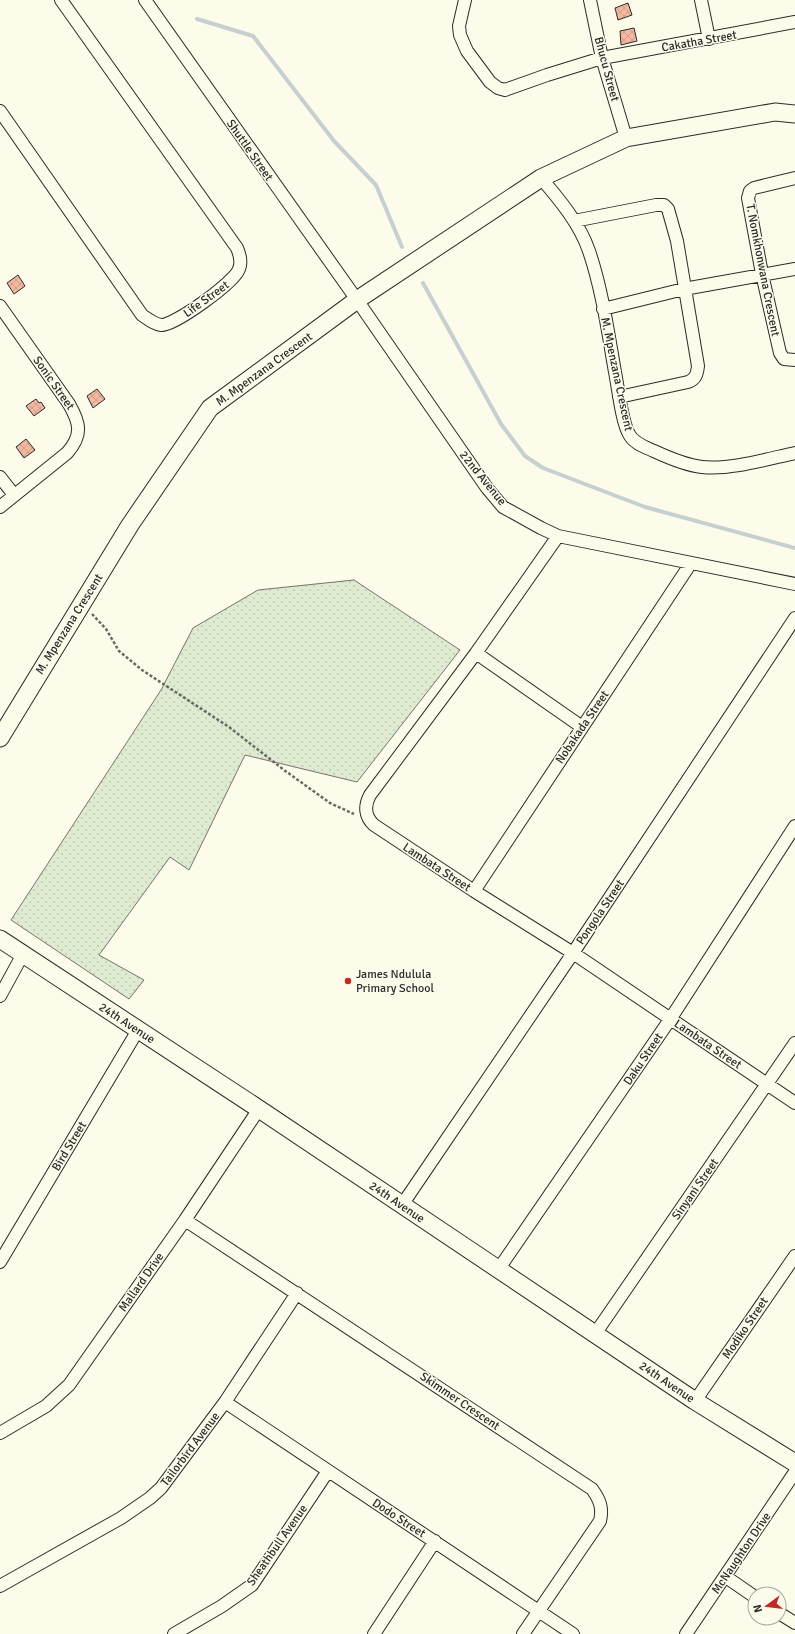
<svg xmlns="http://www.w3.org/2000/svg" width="795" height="1634" viewBox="0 0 795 1634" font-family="Signika,sans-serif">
<defs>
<pattern id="grass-dots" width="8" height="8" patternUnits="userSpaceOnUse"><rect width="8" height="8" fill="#deebd1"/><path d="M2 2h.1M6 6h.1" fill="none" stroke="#bfcab4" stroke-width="1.8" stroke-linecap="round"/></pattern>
<pattern id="building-cross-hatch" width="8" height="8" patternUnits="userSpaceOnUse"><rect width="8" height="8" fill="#f2b8a0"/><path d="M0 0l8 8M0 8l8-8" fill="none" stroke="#d09e8a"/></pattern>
</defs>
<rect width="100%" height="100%" fill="#fdfbea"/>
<path fill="url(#grass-dots)" stroke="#74746e" d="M354,580L460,650L357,782L245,755L189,870L170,857L99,955L144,980L129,999L11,920L161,690L193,628L258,590Z"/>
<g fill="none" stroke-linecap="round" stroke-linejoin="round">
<path stroke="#c7d0d0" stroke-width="4" d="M197,19L253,36L334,141L376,185L402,247
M423,283L501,424L525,456L543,468L645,507L795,548"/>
</g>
<path fill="url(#building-cross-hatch)" stroke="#2b2b2b" d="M628,3L632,15L618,20L615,8Z
M634,28L637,41L621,45L620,31Z
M18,275L25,286L14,294L7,283Z
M97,389L105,399L93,408L87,396Z
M36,399L39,403L41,402L45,408L34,416L26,406Z
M26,439L35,450L24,458L16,447Z"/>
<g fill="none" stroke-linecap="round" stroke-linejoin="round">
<defs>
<path id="street" d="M145,0L357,300L487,488L503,507L541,528L558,536L795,584
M465,0L459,26L460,35L467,51L490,82L498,88L505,90L547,75L602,58L795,22
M590,0L602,58L626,138
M701,0L709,39
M0,111L142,315C148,319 153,324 161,325C174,326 235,282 239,269C242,262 240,255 237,248L61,0
M541,178C559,199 580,224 589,251C602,289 608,332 615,372C618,387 622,423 629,434C633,443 645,447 654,451C669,458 685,465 702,467C730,470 767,459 795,453
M795,178L754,188L750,191L748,198L762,274L780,353L784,359L795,360
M574,221L656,205H664L668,209L677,241L698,366C697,374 696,379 688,382L619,397
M0,306L69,404C80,423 83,435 67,453L0,507
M603,309L684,289L795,269
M0,477L14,495
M558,536L476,653L370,795C364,806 365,817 374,825L474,891L573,953L795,1103
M476,653L582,727
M474,891L691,563
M0,996L23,954
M402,1205L573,953L795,618
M185,1220L592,1489C600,1500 603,1508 600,1521L523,1634
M0,1262L138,1030
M498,1270L671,1018L795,826
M595,1334L795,1043
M695,1401L795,1256
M225,1402L573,1634
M0,1433L46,1406L69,1385L185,1220L259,1109
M726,1577L755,1597
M0,1586L121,1518L150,1498L161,1488L225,1402L297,1293
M779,1613L795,1623
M174,1634L222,1606L252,1585L328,1471
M374,1634L435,1541
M686,1634L795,1472"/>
<path id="secondary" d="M0,738L130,525L210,408L357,300L541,178L626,138L775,112L795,114
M0,939L259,1109L695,1401L795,1463"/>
</defs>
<use href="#street" stroke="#2b2b2b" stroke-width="14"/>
<use href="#secondary" stroke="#2b2b2b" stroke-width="19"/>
<path stroke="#6a6964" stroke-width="2.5" stroke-dasharray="3 2" stroke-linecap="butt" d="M92,614L106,629L119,651L142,670L229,727L284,770L330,803L354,814"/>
<use href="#street" stroke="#fdfbea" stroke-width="12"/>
<use href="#secondary" stroke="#fdfbea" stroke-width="17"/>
</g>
<circle fill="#c62828" stroke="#fdfbea" stroke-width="1.5" cx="348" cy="981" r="4"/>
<g text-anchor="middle" stroke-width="3" stroke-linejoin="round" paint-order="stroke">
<g font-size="12" fill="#2b2b2b" stroke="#fdfbea">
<text transform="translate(699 41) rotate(-10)" y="4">Cakatha Street</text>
<text transform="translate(607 69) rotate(75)" y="4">Bhucu Street</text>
<text transform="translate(250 150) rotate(55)" y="4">Shuttle Street</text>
<text transform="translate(763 270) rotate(79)" y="4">T. Nomkhonwana Crescent</text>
<text transform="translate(206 299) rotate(-36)" y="4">Life Street</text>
<text transform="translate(264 369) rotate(-36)" y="4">M. Mpenzana Crescent</text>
<text transform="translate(617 374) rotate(78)" y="4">M. Mpenzana Crescent</text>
<text transform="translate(54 383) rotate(55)" y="4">Sonic Street</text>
<text transform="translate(483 478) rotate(51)" y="4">22nd Avenue</text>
<text transform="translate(69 624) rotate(-58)" y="4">M. Mpenzana Crescent</text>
<text transform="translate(582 727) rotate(-56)" y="4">Nobakada Street</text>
<text transform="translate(437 867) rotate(33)" y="4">Lambata Street</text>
<text transform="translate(600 912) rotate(-56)" y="4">Pongola Street</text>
<text transform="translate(127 1023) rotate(33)" y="4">24th Avenue</text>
<text transform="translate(708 1044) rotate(34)" y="4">Lambata Street</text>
<text transform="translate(643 1059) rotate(-56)" y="4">Daku Street</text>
<text transform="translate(69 1146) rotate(-59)" y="4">Bird Street</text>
<text transform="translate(695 1189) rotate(-55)" y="4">Sinyani Street</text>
<text transform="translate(397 1202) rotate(34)" y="4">24th Avenue</text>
<text transform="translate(141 1282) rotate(-55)" y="4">Mallard Drive</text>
<text transform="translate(745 1328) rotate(-56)" y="4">Modiko Street</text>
<text transform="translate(667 1382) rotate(34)" y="4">24th Avenue</text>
<text transform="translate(460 1401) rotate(34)" y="4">Skimmer Crescent</text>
<text transform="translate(190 1449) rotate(-53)" y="4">Tailorbird Avenue</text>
<text transform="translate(399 1518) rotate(33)" y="4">Dodo Street</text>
<text transform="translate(277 1545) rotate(-55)" y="4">Sheathbull Avenue</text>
<text transform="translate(741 1553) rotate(-56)" y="4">McNaughton Drive</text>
</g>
<g font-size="12" fill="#2b2b2b" stroke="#fdfbea" text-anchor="start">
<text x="356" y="978">James Ndulula<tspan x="356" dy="14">Primary School</tspan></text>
</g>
</g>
<g transform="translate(767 1606) rotate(255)"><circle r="19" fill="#fdfbea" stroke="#a9a89e"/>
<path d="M0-3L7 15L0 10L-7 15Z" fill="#c62828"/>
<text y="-6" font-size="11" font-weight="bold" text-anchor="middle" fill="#2b2b2b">N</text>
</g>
</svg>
